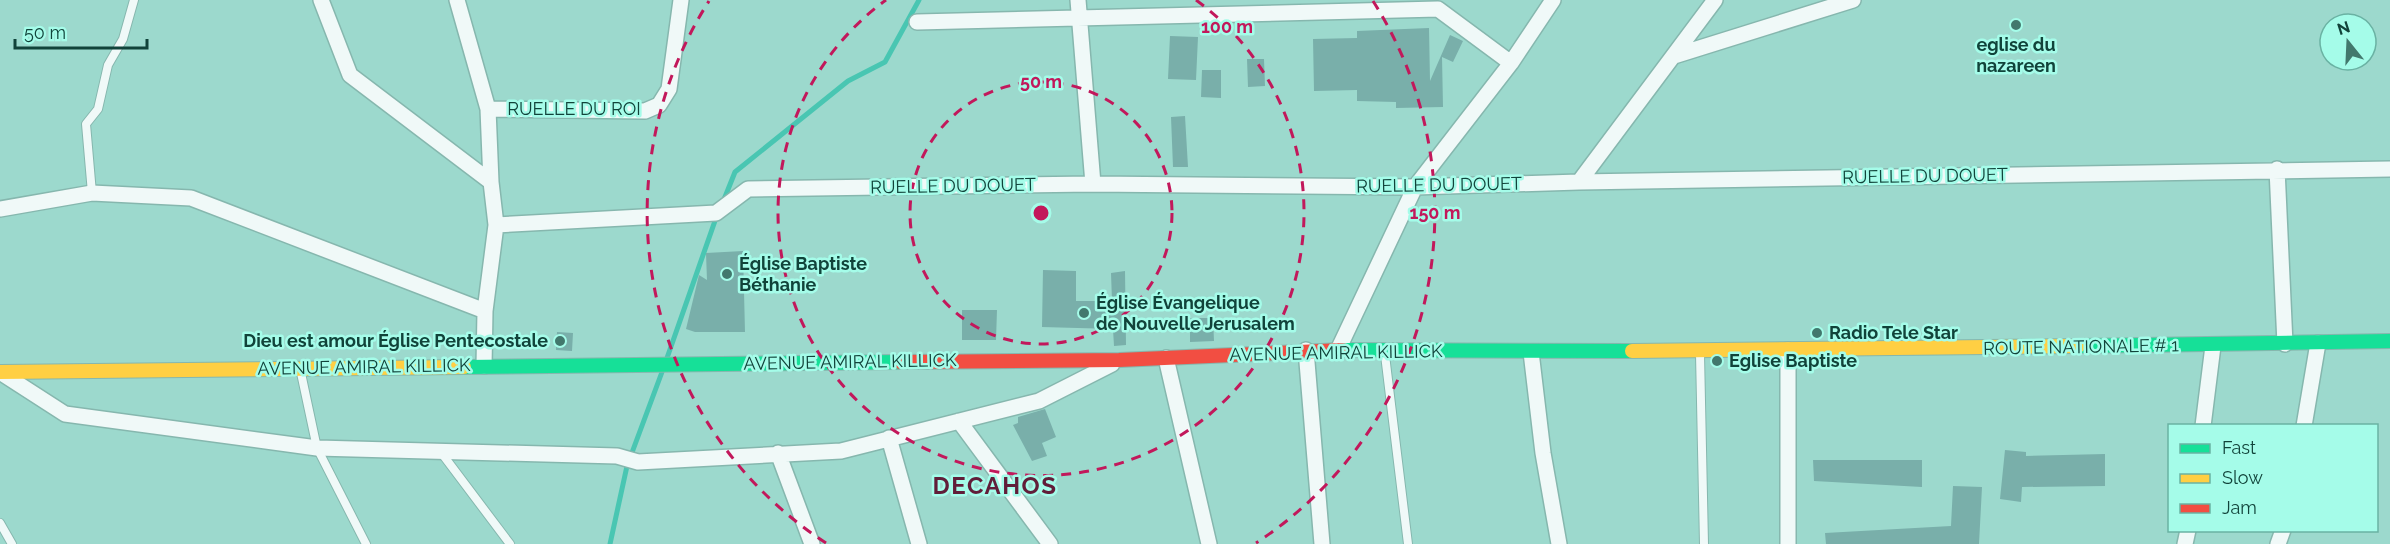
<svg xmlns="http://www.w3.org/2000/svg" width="2390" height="544" viewBox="0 0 2390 544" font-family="Raleway,sans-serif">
<rect width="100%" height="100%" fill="#9cd9cd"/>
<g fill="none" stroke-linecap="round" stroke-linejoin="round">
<path stroke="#49c6b2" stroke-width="5" d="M723,202L735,172L848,81L885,62L919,0
M667,358L716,218
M610,544L627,466L662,372"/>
</g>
<path fill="#79afaa" d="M1429,28L1430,81L1450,35L1463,41L1453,62L1442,57L1443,107L1396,108V102L1357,101V90L1314,91L1313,39L1357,38V31Z
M1170,36L1198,37L1196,80L1168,79Z
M1247,59H1264L1265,86L1248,87Z
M1202,70H1221V98L1201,97Z
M1185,116L1188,167H1173L1171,117Z
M743,251L745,332H695L686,329L699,275L707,280L706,253Z
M1043,270L1076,271V301H1112L1111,273L1125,271L1126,345L1114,346L1113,329L1042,327Z
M962,310H997L996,340H962Z
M1190,318H1213L1214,341L1190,342Z
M557,332L573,333L572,351L556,350Z
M1045,409L1056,437L1042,443L1047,456L1032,461L1013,425L1018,423V417Z
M2005,450L2026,452V456L2105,454V486L2022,487L2021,502L2000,499Z
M1813,460H1922V487L1814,481Z
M1953,486L1982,487L1979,544H1826L1825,533L1951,526Z"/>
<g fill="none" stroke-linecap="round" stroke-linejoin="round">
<defs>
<path id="lane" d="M92,193L86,124L98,109L108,65L123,39L134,0
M1700,354L1704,544
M1385,355L1408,544
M301,373L317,448L366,544
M440,451L510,544
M0,523L12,544"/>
<path id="street" d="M321,0L350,75L491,182
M457,0L488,109L491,182L496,225L485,311L484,366
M1078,0L1093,184
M917,22L1438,9L1511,63
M1674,56L1853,0
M488,109L645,111L659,105L669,89L681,0
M2277,169L2285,344
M1579,182L1715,0
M0,209L92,193L191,198L485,311
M496,225L716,213L748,189L1093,184L1415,187L1579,182L2390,169
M1306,350L1322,544
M1338,350L1415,187L1511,63L1553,0
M1531,352L1543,453L1559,544
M1166,358L1209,544
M3,374L65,414L317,448L617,456L638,462L841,451L1039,401L1112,364
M959,421L1050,544
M2203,426L2213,346
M2304,426L2318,343
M889,438L919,544
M778,453L812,544
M1788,544V350
M2185,544L2188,530
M2278,544L2283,530"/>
<path id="fast" d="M2078,346L2390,341
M1343,350L1632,351
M464,367L900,362"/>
<path id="slow" d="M1632,351L2078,346
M0,372L464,367"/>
<path id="jam" d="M900,362L1119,360L1343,350"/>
</defs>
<use href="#lane" stroke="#86b7ae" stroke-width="10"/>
<use href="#street" stroke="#86b7ae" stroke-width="18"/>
<use href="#fast" stroke="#86b7ae" stroke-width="16"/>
<use href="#slow" stroke="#86b7ae" stroke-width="16"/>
<use href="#jam" stroke="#86b7ae" stroke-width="16"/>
<use href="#lane" stroke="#f0f9f8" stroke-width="8"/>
<use href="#street" stroke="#f0f9f8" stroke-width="15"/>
<use href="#fast" stroke="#16e098" stroke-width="14"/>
<use href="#slow" stroke="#ffcf43" stroke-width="14"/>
<use href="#jam" stroke="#f24e42" stroke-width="14"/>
</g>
<g fill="none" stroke="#c2185b" stroke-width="3" stroke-dasharray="10 8">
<circle cx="1041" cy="213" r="131"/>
<path d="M1196 0A263 263 0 1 1 886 0"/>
<path d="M826 543A394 394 0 0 1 709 1M1373 1A394 394 0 0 1 1256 543"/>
</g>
<g fill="#42786d" stroke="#a5fce9" stroke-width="2">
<circle cx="2016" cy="25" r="6"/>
<circle cx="727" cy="274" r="6"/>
<circle cx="1084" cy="313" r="6"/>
<circle cx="1817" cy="333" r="6"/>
<circle cx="560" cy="341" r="6"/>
<circle cx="1717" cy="361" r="6"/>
</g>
<g text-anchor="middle" stroke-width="5" stroke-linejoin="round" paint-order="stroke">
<g font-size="18" font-weight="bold" fill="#11433a" stroke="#a5fce9" text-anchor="start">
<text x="2016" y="51" text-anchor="middle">eglise du<tspan x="2016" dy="21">nazareen</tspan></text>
<text x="739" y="270">Église Baptiste<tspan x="739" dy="21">Béthanie</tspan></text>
<text x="1096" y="309">Église Évangelique<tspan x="1096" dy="21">de Nouvelle Jerusalem</tspan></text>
<text x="1829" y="339">Radio Tele Star</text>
<text x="548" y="347" text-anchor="end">Dieu est amour Église Pentecostale</text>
<text x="1729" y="367">Eglise Baptiste</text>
</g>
<g font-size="18" fill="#11433a" stroke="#a5fce9">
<text x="574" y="115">RUELLE DU ROI</text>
<text transform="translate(1925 176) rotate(-1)" y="6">RUELLE DU DOUET</text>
<text transform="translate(1439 185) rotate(-1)" y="6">RUELLE DU DOUET</text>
<text transform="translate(953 186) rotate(-1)" y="6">RUELLE DU DOUET</text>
<text transform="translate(2081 347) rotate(-1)" y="6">ROUTE NATIONALE # 1</text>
<text transform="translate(1336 353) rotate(-1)" y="6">AVENUE AMIRAL KILLICK</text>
<text transform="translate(850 362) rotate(-1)" y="6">AVENUE AMIRAL KILLICK</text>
<text transform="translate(364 367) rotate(-1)" y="6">AVENUE AMIRAL KILLICK</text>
</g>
<g font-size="24" font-weight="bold" letter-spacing="1.5" fill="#611e39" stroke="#a5fce9">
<text x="995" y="494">DECAHOS</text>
</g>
</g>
<circle cx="1041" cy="213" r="9" fill="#c2185b" stroke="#a5fce9" stroke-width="3"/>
<g font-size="18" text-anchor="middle" font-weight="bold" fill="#c2185b" stroke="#a5fce9" stroke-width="5" stroke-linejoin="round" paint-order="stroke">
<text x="1227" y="33">100 m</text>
<text x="1041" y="88">50 m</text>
<text x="1435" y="219">150 m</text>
</g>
<rect x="2168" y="424" width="210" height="108" fill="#a5fce9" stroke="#6ab2a3" stroke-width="1.5"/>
<rect x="2180" y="444" width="30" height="9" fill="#16e098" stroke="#6ab2a3" stroke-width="1.5"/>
<text x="2222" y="454" font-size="18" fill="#11433a">Fast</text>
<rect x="2180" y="474" width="30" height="9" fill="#ffcf43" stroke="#6ab2a3" stroke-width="1.5"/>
<text x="2222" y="484" font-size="18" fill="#11433a">Slow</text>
<rect x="2180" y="504" width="30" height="9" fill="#f24e42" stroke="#6ab2a3" stroke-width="1.5"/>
<text x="2222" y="514" font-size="18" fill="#11433a">Jam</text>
<g transform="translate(2348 42) rotate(342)"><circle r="28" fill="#a5fce9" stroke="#6ab2a3" stroke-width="1.5"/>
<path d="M0-4.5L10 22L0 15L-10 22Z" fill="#42786d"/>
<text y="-9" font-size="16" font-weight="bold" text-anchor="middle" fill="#11433a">N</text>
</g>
<path d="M15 39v9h132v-9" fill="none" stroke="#11433a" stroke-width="3"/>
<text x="24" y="39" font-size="18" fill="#11433a" stroke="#a5fce9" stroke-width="4.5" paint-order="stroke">50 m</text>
</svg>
